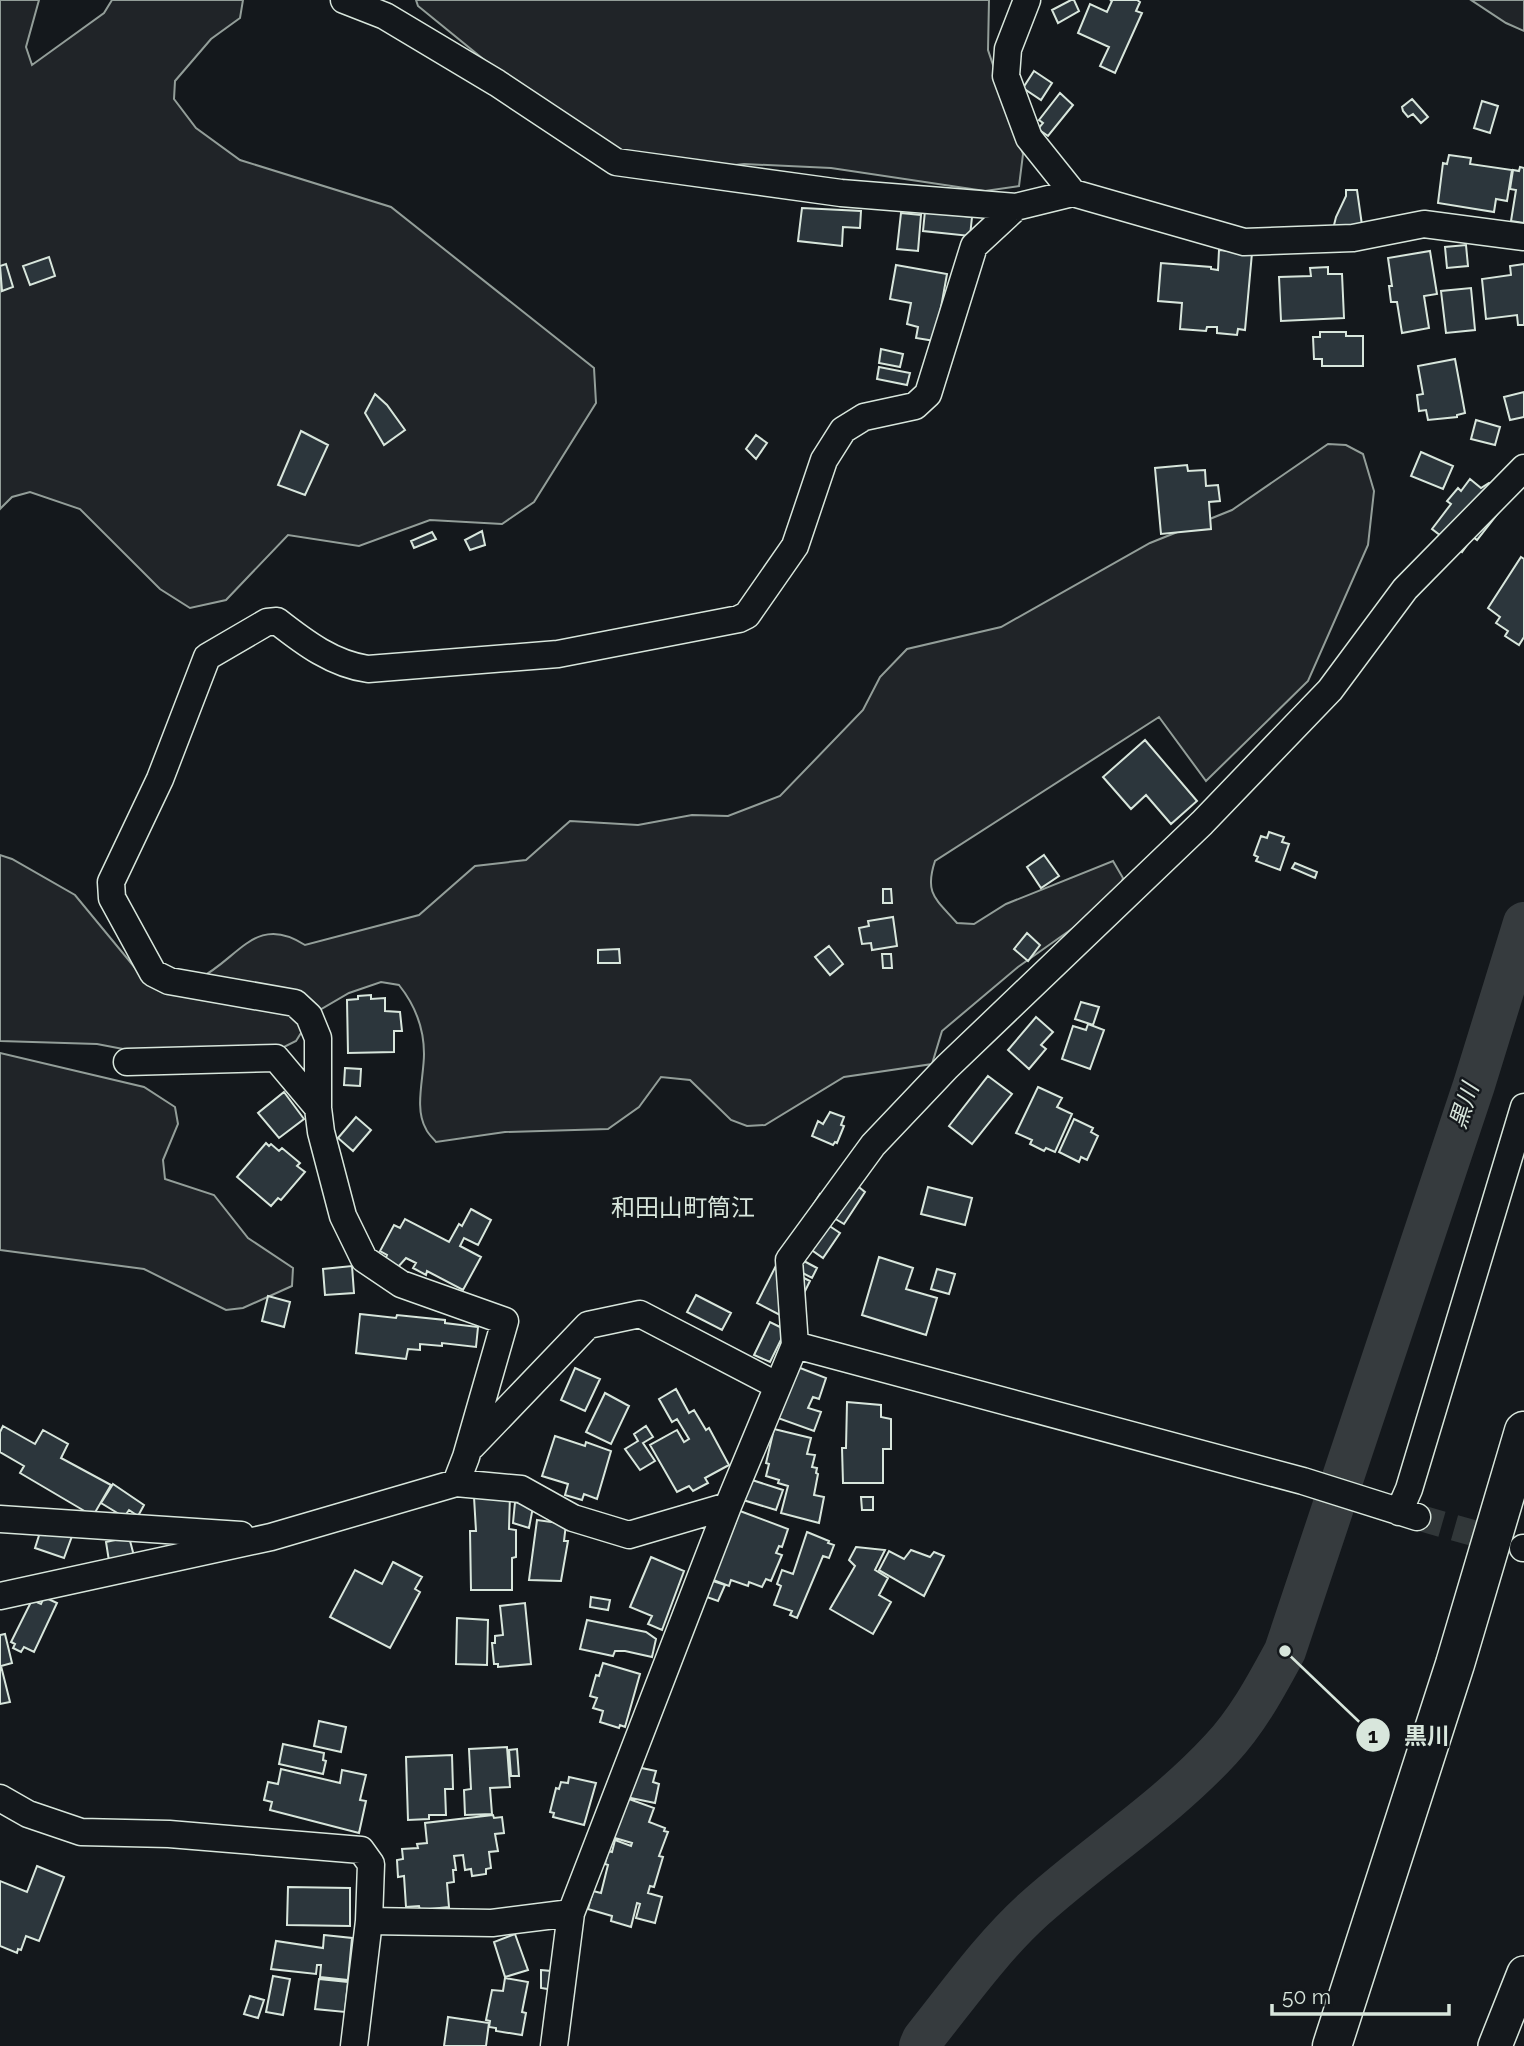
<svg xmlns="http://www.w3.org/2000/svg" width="1524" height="2046" viewBox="0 0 1524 2046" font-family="Raleway,'Noto Sans JP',sans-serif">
<rect width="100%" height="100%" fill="#14181c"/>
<path fill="#202428" stroke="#939e99" stroke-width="2" d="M0,0H39L26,47L32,65L104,13L112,0H243L240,18L211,39L175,81L174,99L196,128L240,160L391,207L594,368L596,403L534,502L502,524L430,520L359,546L288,535L226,600L190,608L160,589L80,509L30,492L12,497L0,509Z
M416,0H989L988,50L1023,154L1019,186L985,191L831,168L744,164L672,172L637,169L536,102L418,6Z
M1471,0H1524V31L1506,23Z
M1328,444L1346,445L1363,454L1374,491L1368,545L1308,681L1206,781L1159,717L935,861C924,894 936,899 957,923L974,924L1006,904L1113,861L1123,878L1117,897L1018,967L942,1031L932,1064L844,1077L765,1125L747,1126L731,1120L690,1080L661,1077L639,1107L608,1129L505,1132L436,1142C433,1138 428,1134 426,1129C414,1109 424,1077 424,1054C424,1028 415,1005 399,985L381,982L349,993L313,1014L296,1041L280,1049L170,1058L97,1044L0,1041V855L12,859L75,895L145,980C158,980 190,983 200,978C239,958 256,913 305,945L419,915L475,866L526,860L570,821L638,825L692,815L728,816L780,796L863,710L880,677L907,649L1001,627L1150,543L1232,510Z
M0,1053L144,1087L175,1107L178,1124L163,1160L165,1179L214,1195L248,1238L293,1268L292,1286L243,1308L226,1310L144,1269L0,1250Z"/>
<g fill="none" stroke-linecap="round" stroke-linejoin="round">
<path stroke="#363b3e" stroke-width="42" d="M920,2046L923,2039C959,1994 992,1947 1034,1909C1095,1854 1165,1810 1221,1749C1248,1720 1266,1686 1285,1651L1474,1085L1524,923"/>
</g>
<path fill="#2c363c" stroke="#d8e6dc" stroke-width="2" d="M1071,0H1074L1079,11L1058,23L1052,10Z
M1110,0H1137L1140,2L1136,11L1142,13L1115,73L1100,66L1109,47L1078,33L1090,4L1107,12L1112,1Z
M1034,71L1052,83L1041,100L1023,88Z
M1060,93L1073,105L1048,136L1038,129L1043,123L1039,120Z
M1412,99L1428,117L1421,123L1413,114L1408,117L1403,111L1402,107Z
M1482,101L1498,106L1490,133L1474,128Z
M1449,155L1471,158L1470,164L1512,170L1507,201L1496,199L1494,212L1438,203L1443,163L1447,164Z
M1520,167L1524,168V223L1511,221L1516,190L1510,189L1513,170L1519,171Z
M1346,190H1357L1362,225L1333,229L1336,217L1346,196Z
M802,208L861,211L860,228L843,227L842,246L798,241Z
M925,211L972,217L970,236L923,231Z
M901,213L921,215L918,251L897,249Z
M1466,245L1468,266L1447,268L1445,247Z
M1219,250L1252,253L1245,330L1238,329L1237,335L1217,333V327H1207L1206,331L1180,329L1182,303L1158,301L1161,263L1211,267V269L1218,270Z
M1430,251L1437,294L1424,296L1429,328L1402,333L1397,302H1391L1389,286H1392L1388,258Z
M49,257L55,276L30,285L23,266Z
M6,264L13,287L2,291L0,266Z
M1524,264V325H1518L1517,315L1486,319L1482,279L1511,275L1510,266Z
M896,265L947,274L935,341L916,338L918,327L907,324L911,303L890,299Z
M1328,267V274H1342L1344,318L1281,321L1279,277L1311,276L1310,268Z
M1471,288L1475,330L1446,333L1441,291Z
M1320,332H1346V336H1363V366H1322V359H1314L1313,337H1320Z
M881,349L903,354L900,367L879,363Z
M1455,359L1465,413L1457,415V417L1428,420L1426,410L1419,411L1417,395L1423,394L1418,366Z
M879,367L910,373L907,385L877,379Z
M1524,392V417L1510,420L1504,397Z
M375,394L387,405L405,430L384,445L365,413Z
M1476,420L1500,427L1495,445L1471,439Z
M301,431L328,445L305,495L278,485Z
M756,435L767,443L756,459L746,449Z
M1421,452L1453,466L1443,489L1411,476Z
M1187,465L1188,471L1205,470L1206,486L1218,485L1220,501L1209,502L1211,529L1161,534L1155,468Z
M1470,479L1481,488L1489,483L1507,497L1506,503L1477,540L1473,537L1462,552L1432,529L1451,504L1447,501L1458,488L1461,491Z
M482,531L485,545L470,550L465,540Z
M432,532L436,539L414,548L411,541Z
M1521,557L1524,559V637L1519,645L1505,636L1508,631L1496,623L1500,617L1488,608Z
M1145,740L1197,801L1171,824L1146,795L1131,809L1103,777Z
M1269,832L1284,837L1282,842L1289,844L1280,870L1256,861L1258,857L1254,855L1261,836L1267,838Z
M1044,855L1059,876L1041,888L1027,867Z
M1295,863L1317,872L1315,878L1292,868Z
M883,889H891L892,903H883Z
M893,917L897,946L872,950L871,943L862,944L859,928L869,926L868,921Z
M1027,933L1040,945L1028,961L1014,949Z
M829,946L843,964L830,975L815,957Z
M619,949L620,963H598V950Z
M882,954H891L892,968H883Z
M371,995V999L385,998V1011L400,1012L402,1031H394V1052L348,1053L347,1000L358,999V996Z
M1081,1002L1099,1007L1093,1025L1075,1019Z
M1036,1017L1053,1032L1041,1045L1046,1049L1029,1069L1008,1050Z
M1088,1024L1104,1030L1090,1069L1062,1059L1073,1026L1086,1030Z
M345,1068L361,1069L360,1086L344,1085Z
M988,1076L1012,1094L972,1144L949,1126Z
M1038,1087L1062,1098L1057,1107L1072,1114L1055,1152L1046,1148L1044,1151L1030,1144L1032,1140L1016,1133Z
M284,1092L304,1119L279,1138L258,1113Z
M830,1112L844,1117L841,1125L844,1126L837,1143L835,1142L833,1145L812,1136L818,1121L823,1124Z
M356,1117L371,1130L353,1151L338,1138Z
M1074,1119L1093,1128L1091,1132L1098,1136L1087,1160L1081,1157L1079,1162L1059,1152Z
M266,1143L269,1146L271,1144L279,1151L282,1148L300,1163L297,1166L305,1172L281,1200L278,1198L271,1206L237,1177Z
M850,1180L865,1192L844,1224L827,1214L822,1221L840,1233L823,1258L803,1244V1221L820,1194L827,1199Z
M928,1187L972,1198L965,1225L921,1214Z
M471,1209L491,1220L478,1245L464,1238L460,1246L481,1257L463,1290L427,1271L426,1275L413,1268L416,1263L406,1258L398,1267L385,1260L387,1255L380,1251L394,1225L400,1228L405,1219L449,1242L459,1224L462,1226Z
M788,1242L794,1273L810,1281L770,1362L754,1355L770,1322L780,1327L784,1317L757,1303Z
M879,1257L913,1268L906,1289L937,1298L926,1335L862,1315Z
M802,1260L817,1268L812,1278L797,1270Z
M352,1266L354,1293L325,1295L323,1269Z
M937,1269L955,1274L949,1294L931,1289Z
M696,1295L731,1313L722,1330L687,1312Z
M268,1296L290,1302L284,1327L262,1321Z
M360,1314L396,1318L397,1315L445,1320V1323L478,1327L476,1347L442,1343V1346L420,1344V1350L408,1349L406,1359L356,1353Z
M795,1366L826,1378L819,1399L813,1397L808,1408L821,1412L814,1431L775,1417Z
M575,1368L600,1379L585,1411L561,1400Z
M676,1389L689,1413L694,1410L706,1430L709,1428L729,1465L705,1478L708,1483L693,1491L689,1486L677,1492L650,1445L677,1430L684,1442L689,1439L677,1419L672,1422L659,1399Z
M605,1393L629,1406L611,1444L586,1432Z
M847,1402L881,1405V1417L891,1419V1449H883V1483H843L842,1448H846Z
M3,1426L35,1444L43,1430L68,1444L61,1458L111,1485L93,1516L20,1473L24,1466L0,1452V1432Z
M646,1426L653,1437L643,1443L655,1461L640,1470L625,1449L638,1441L634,1434Z
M774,1429L811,1438L807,1454L815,1455L812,1467L817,1468L816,1473L818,1474L814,1495L824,1497L819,1523L781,1513L788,1486L778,1483L779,1480L766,1476L769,1464L766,1463Z
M555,1436L585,1446L586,1442L611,1451L597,1499L584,1494L582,1500L565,1495L568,1484L542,1476Z
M749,1479L783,1490L776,1510L743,1500Z
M113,1484L144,1505L138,1516L129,1510L124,1517L101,1503Z
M510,1495L509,1529L516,1530V1557L512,1558V1590H471L470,1531H476L474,1497Z
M861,1497H873V1510H862Z
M515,1502L533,1507L529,1528L513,1523Z
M740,1511L788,1529L782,1547L779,1546L776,1553L782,1555L771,1581L766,1579L762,1587L749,1582L748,1586L731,1580L729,1586L708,1578L715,1560L720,1562Z
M537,1520L566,1524L564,1541H568L561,1581L529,1580Z
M42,1526L72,1536L64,1558L35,1548Z
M807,1532L829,1541L828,1543L834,1545L829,1558L823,1556L797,1618L790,1615L792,1611L774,1605L781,1586L777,1584L782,1570L793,1574Z
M129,1537L134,1556L109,1561L106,1542Z
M856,1547L885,1550L875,1570L888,1578L879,1595L891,1602L873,1634L830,1609L855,1566L849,1560Z
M911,1550L930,1557L934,1552L944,1556L924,1596L879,1570L889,1551L904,1559Z
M651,1557L684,1571L662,1630L648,1624L652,1616L630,1607Z
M393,1562L422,1577L415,1589L420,1592L390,1648L330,1617L355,1570L382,1584Z
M707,1579L725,1585L718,1601L701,1595Z
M44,1597L57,1603L34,1652L24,1647L21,1652L13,1648L15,1644L11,1642L32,1600L41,1604Z
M591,1597L610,1600L608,1610L590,1607Z
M525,1603L531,1664L498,1667V1664H494L492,1643H495V1636L503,1635L500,1606Z
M457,1618L488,1620L487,1665L456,1664Z
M587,1620L646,1632L656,1639L652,1657L625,1651H615L613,1656L580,1649Z
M5,1634L12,1663L1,1666L10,1702L0,1704V1635Z
M603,1663L640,1674L625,1727L620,1725L619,1728L600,1722L603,1711L593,1708L597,1698L590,1696L596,1675L599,1676Z
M319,1721L346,1727L341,1752L314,1746Z
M283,1744L324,1753L323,1760L326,1761L323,1774L279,1764Z
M507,1747L510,1787L490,1788L492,1814L465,1815L464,1790L471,1789L469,1749Z
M517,1749L519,1776H511L509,1750Z
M452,1755L453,1789H445L446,1815H429V1819L408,1820L406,1757Z
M632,1766L656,1771L653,1782L659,1784L655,1803L626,1797Z
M281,1769L340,1783L342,1770L366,1775L360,1800L366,1801L359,1833L270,1810L272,1802L264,1800L268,1782L278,1784Z
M569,1777L596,1783L584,1825L553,1817L554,1813L550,1812L556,1788L559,1789L561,1782L568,1783Z
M618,1795L654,1808L649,1822L665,1828L664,1831L668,1832L659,1856L663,1857L654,1887L650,1886L648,1893L662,1897L655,1923L636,1918L640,1904L637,1903L631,1927L611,1921L612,1916L588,1909L593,1891L601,1893L608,1865L605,1864L608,1851L612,1852L615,1840L631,1846L632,1843L608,1836Z
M493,1815L494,1818L502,1817L504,1833L495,1834L498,1851L489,1852L491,1868L486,1869V1874L472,1876L471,1869L465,1870L463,1855L454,1856L456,1870H453L454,1882L447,1883L449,1907L420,1910L419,1906L406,1907L404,1876L398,1877L397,1860L403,1859L402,1849L418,1848L417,1844L427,1843L425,1823Z
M37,1866L64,1877L39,1941L26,1936L21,1950L18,1949L17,1953L0,1946V1881L27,1892Z
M288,1887L350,1888V1926L287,1925Z
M515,1934L528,1970L505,1977L494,1942Z
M324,1935L352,1938L348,1980L320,1977L321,1965H317L316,1974L271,1969L276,1941L323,1948Z
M541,1970L551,1971L548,1989L541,1988Z
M273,1976L290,1979L283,2015L266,2012Z
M505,1978L528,1982L522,2012L526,2013L522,2035L496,2031V2028L489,2027L490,2021L486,2020L492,1990L503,1991Z
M319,1979L348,1982L345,2012L315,2009Z
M250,1996L264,2000L258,2018L244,2014Z
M448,2017L489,2023L486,2046H444Z"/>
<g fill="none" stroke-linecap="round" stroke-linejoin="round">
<path stroke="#313739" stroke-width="26" stroke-dasharray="26 13" stroke-linecap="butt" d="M1417,1517L1508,1543"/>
<defs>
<path id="minor" d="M344,0L385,16L497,83L616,162L841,193L1016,207L1073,193L1244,242L1353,238L1424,224L1524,237
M1027,0L1008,49L1006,76L1029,138L1073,193
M127,1062L276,1058L318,1108L321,1132L343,1216L364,1259L401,1284L505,1321L466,1457L456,1483
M318,1108V1038L309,1016L295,1003L169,981L153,973L112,898L111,882L160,779L207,657L267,622L277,621C305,643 333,664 368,669L558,654L739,619L747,615L795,546L824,460L843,430L864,417L915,406L928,394L974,246L1016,207
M795,1345L1303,1481L1417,1517
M472,1446L588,1325L640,1314L778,1386
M1399,1512L1409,1489L1524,1107
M0,1519L241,1535
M1523,1548H1524
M0,1596L271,1537L456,1483L521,1489L573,1518L629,1535L728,1506
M0,1798L28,1814L81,1832L169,1834L361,1850L371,1864L369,1921L354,2046
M369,1921L492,1923L571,1913
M554,2046L571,1913L728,1506L795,1345L789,1260L873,1145L947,1067L1202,823L1330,690L1405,589L1524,468"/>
<path id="major" d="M1495,2046L1524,1973"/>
<path id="highway" d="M1332,2046L1455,1664L1524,1431"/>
</defs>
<use href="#minor" stroke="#d8e6dc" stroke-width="29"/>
<use href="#major" stroke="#d8e6dc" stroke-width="36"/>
<use href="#highway" stroke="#d8e6dc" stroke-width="41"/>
<use href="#minor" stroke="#14181c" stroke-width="26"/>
<use href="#major" stroke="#14181c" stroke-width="33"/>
<use href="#highway" stroke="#14181c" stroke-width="38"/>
</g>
<g text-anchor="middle" stroke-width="5" stroke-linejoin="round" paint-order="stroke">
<g font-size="23" font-style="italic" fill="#d8e6dc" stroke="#14181c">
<text transform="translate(1464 1106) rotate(-72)" y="8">黒川</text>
</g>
<g font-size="24" fill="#d8e6dc" stroke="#14181c">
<text x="683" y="1216">和田山町筒江</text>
</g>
</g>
<path fill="none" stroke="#d8e6dc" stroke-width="2.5" d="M1285 1651L1373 1735"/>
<g fill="#d8e6dc" stroke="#14181c" stroke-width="2.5">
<circle cx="1285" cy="1651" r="7"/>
<circle cx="1373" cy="1735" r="18"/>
</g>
<g font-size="21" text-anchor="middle" font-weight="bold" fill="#111">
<text x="1373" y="1743">1</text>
</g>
<g font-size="23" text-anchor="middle" font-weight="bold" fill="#d8e6dc" stroke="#14181c" stroke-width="5" stroke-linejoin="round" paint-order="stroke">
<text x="1427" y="1744">黒川</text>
</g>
<path d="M1272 2004v10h177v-10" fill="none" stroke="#d8e6dc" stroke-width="3.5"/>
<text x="1282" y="2004" font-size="21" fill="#d8e6dc" stroke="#14181c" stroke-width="5" paint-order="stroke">50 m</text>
</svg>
